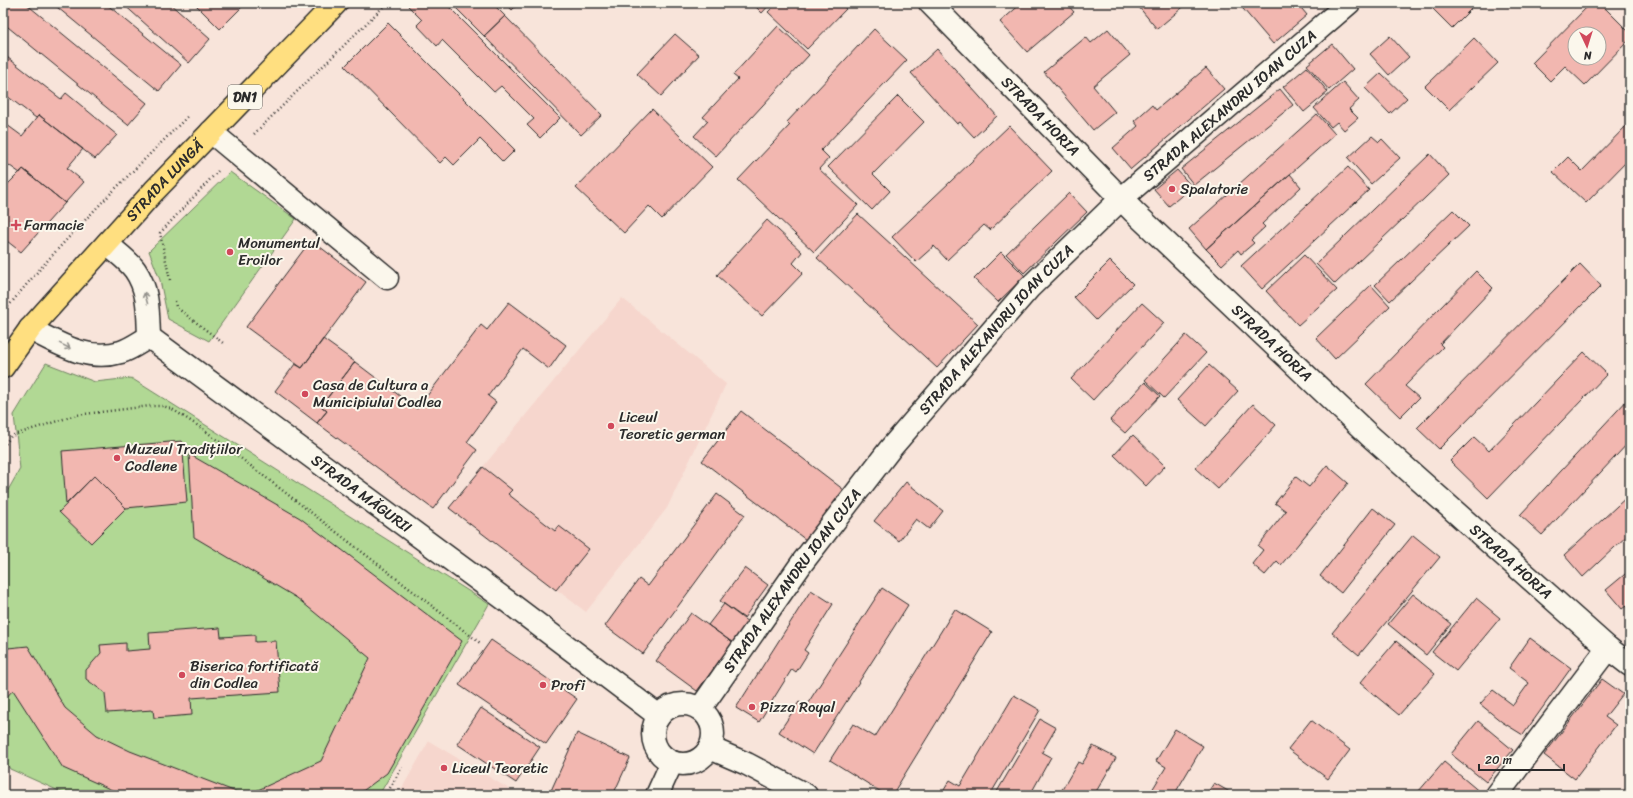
<svg xmlns="http://www.w3.org/2000/svg" width="1633" height="798" viewBox="0 0 1633 798" font-family="Sriracha,sans-serif">
<rect width="100%" height="100%" fill="#f8e4da"/>
<filter id="ink" filterUnits="userSpaceOnUse"><feTurbulence type="fractalNoise" baseFrequency=".025" numOctaves="2"/><feDisplacementMap in="SourceGraphic" scale="8" xChannelSelector="R" yChannelSelector="G"/><feConvolveMatrix kernelMatrix="1 2 1 2 8 2 1 2 1" color-interpolation-filters="sRGB"/></filter>
<g filter="url(#ink)">
<path fill="#f6d6cd" d="M622,298L726,384L667,508L586,612L449,508Z
M429,741L519,795H398Z"/>
<path fill="#b1d894" stroke="#6e8260" d="M230,172L296,219L209,341L168,319L160,280L149,251Z
M46,363L95,382L131,378L489,604L379,795H68L10,769L3,757V499L20,469L14,415Z"/>
<path fill="#f2b7b0" stroke="#2b2b2b" fill-rule="evenodd" d="M3,3H25L147,103L128,125L3,23Z
M52,3H105L181,65L159,91Z
M122,3H169L210,39L189,63Z
M194,3H246L220,29Z
M411,3H445L560,118L540,138L527,125L534,119L501,86L494,92L442,40L437,46L417,25L422,20L408,6Z
M451,3H492L505,16L484,36Z
M506,3H519L512,10Z
M752,3H771L762,13Z
M777,3H840L846,9L807,49L768,12Z
M1022,3H1066L1074,12L1027,52L1000,22Z
M1142,3H1188L1157,29L1138,6Z
M1238,3H1297L1307,15L1273,44Z
M1437,3H1465L1471,9L1452,28L1432,8Z
M1591,3H1600L1630,33V39L1585,85L1565,66L1550,81L1532,63ZM1575,34H1599V58H1575Z
M505,16L602,115L581,135L484,36Z
M388,23L515,150L503,162L480,139L454,165L446,157L440,163L345,66Z
M778,26L809,55L716,156L694,136L708,121L703,117L738,79L733,75Z
M874,29L907,60L821,150L829,158L819,169L858,205L814,252L738,180L790,125L787,122Z
M1108,29L1130,55L1093,86L1115,112L1093,130L1044,72L1086,37L1091,43Z
M675,34L699,55L661,96L637,74Z
M1390,36L1409,57L1389,75L1370,54Z
M1474,38L1498,63L1449,110L1425,86Z
M1332,44L1353,69L1329,90L1307,65Z
M937,49L997,116L974,137L960,122L957,124L911,73Z
M3,54L61,99L66,93L117,135L95,159L39,115L36,118L3,93Z
M1307,67L1328,92L1304,112L1283,87Z
M1206,68L1224,89L1131,169L1113,148L1138,126L1134,121L1152,105L1156,110Z
M1381,73L1407,98L1390,114L1365,88Z
M1343,82L1359,100L1349,109L1358,118L1344,130L1337,122L1331,127L1314,108Z
M1280,89L1293,105L1194,185L1181,169Z
M898,96L924,122L873,174L890,191L872,210L828,167Z
M652,109L712,167L662,219L649,206L624,233L576,188Z
M1317,114L1335,134L1206,249L1189,229Z
M39,115L83,149L67,168L84,182L65,203L23,169L20,173L3,161V122L22,136Z
M1630,122V158L1586,203L1553,172L1568,157L1582,171Z
M1009,126L1052,171L990,230L984,225L947,260L934,246L916,262L892,237Z
M1372,136L1379,142L1382,139L1400,158L1371,184L1348,158Z
M1430,154L1449,175L1335,284L1316,264Z
M1348,167L1369,190L1262,289L1241,266Z
M23,169L65,203L21,252L3,238V189Z
M1177,170L1192,187L1169,206L1154,189Z
M1290,174L1301,187L1262,224L1265,227L1251,240L1254,243L1241,254L1238,250L1222,265L1206,249Z
M1069,193L1087,212L1024,273L1006,254Z
M1453,210L1469,226L1390,301L1375,285Z
M858,214L978,324L937,368L817,258Z
M767,220L802,252L793,263L803,273L762,316L717,275Z
M311,240L366,282L302,368L246,327Z
M1001,252L1025,276L998,302L974,279Z
M1304,255L1337,290L1298,325L1266,291Z
M1110,261L1133,284L1096,320L1074,297Z
M1580,264L1601,286L1439,449L1417,428Z
M1476,271L1493,288L1440,344L1443,347L1405,386L1419,398L1400,417L1366,384Z
M1371,285L1390,306L1335,359L1316,338Z
M509,302L566,345L549,369L523,349L488,396L496,402L467,442L477,450L433,509L317,423L327,411L321,406L355,362L417,409L481,325L487,330Z
M1142,303L1164,323L1093,400L1071,379Z
M1186,335L1206,353L1164,398L1145,380Z
M323,339L355,362L321,406L327,411L317,423L275,391L295,364L302,368Z
M1584,352L1607,374L1488,498L1450,461L1474,437L1489,451Z
M1209,365L1238,391L1206,426L1177,400Z
M1145,382L1160,396L1125,433L1110,420Z
M1630,397V441L1542,535L1520,515Z
M1253,404L1276,425L1218,489L1195,468Z
M741,411L844,490L806,540L702,461Z
M1133,435L1165,466L1146,486L1114,455Z
M182,441L187,502L126,508L94,476L66,504L62,451Z
M189,454L300,518L462,641L387,773L360,793L356,795H247L321,761L370,658L297,598L194,537Z
M1327,465L1348,483L1281,565L1277,561L1265,575L1252,564L1263,550L1258,546L1286,511L1275,503L1296,477L1309,487Z
M483,467L512,490L508,494L555,531L559,526L589,549L556,590L449,508Z
M94,476L126,508L91,543L59,512Z
M906,482L943,511L929,529L916,519L899,541L874,521Z
M717,494L745,515L643,654L605,626L639,579L648,586Z
M1630,494V533L1583,577L1564,555Z
M1373,508L1395,525L1341,593L1320,576Z
M1413,535L1440,557L1359,655L1332,633Z
M745,568L768,585L744,618L720,601Z
M1630,570V603L1622,609L1606,590Z
M882,588L908,605L813,754L779,732L799,702L806,706Z
M811,590L833,604L804,650L808,653L796,672L792,669L759,722L736,708Z
M1413,594L1451,624L1426,655L1388,624Z
M1476,598L1500,618L1456,671L1432,652Z
M724,604L748,622L733,643L708,625Z
M955,609L992,632L892,795H886L830,760L853,724L875,737Z
M691,613L733,643L697,691L656,661Z
M220,628L221,637L255,635V642L276,641L280,692L191,698L192,715L154,718L153,710L107,713L105,693L86,679V670L101,653L100,645L126,643V651L150,649L149,633Z
M1530,638L1571,668L1523,735L1502,722L1480,704L1493,690L1513,705L1529,683L1509,668Z
M491,640L577,699L546,744L459,685Z
M1396,641L1435,674L1399,715L1360,683Z
M28,646L65,708L97,735L130,751L244,795H123L63,768L13,690L3,701V653L8,648Z
M1602,679L1623,694L1605,717L1616,725L1575,779L1544,755Z
M1014,695L1040,710L990,795H941L950,780L960,786Z
M481,708L540,747L516,783L457,744Z
M1040,719L1056,728L1042,752L1051,757L1030,795H995Z
M1311,720L1350,750L1328,779L1288,749Z
M1478,721L1513,750L1486,782L1451,754Z
M1175,729L1203,746L1174,795H1149L1166,767L1156,761Z
M577,733L630,758L613,795H549Z
M1093,746L1116,758L1094,795H1059L1078,762L1082,764Z
M1444,762L1481,793L1479,795H1421L1418,792Z
M1214,783L1235,795H1206Z"/>
<g fill="none" stroke-linecap="round" stroke-linejoin="round">
<defs>
<g id="minor">
<path id="s1" d="M930,3L1134,212L1370,436L1608,648L1630,665"/>
<path d="M211,132L387,278"/>
<path d="M107,244C116,252 128,260 135,270C149,290 148,313 149,337"/>
<path d="M30,329C59,344 88,362 121,352C131,349 140,342 149,337"/>
<path id="s2" d="M149,337L507,601L659,716"/>
<circle cx="683" cy="734" r="30"/>
<path id="s3" d="M700,709L802,563L890,449L1029,288L1121,199L1349,3"/>
<path d="M710,748L747,764L806,795"/>
<path d="M657,795L672,762"/>
<path d="M1497,795L1608,648"/>
</g>
<g id="highway">
<path id="s4" d="M3,367L30,329L154,191L336,3"/>
</g>
</defs>
<use href="#minor" stroke="#2b2b2b" stroke-width="25"/>
<use href="#highway" stroke="#2b2b2b" stroke-width="25"/>
<path stroke="#2b2b2b" stroke-width="2.5" stroke-dasharray="1 3" stroke-linecap="butt" d="M254,134L387,3
M170,280L160,233L218,171
M175,301L176,307L223,343
M3,313C59,243 124,180 187,117
M3,447L11,436L76,415L150,406H163L172,409L203,429L480,643
M386,795L402,767"/>
<use href="#minor" stroke="#fbf7ec" stroke-width="22"/>
<use href="#highway" stroke="#ffdf80" stroke-width="22"/>
</g>
<defs><path id="oneway-shaft" d="M-6 0H5M1.5-3L5.5 0L1.5 3" fill="none" stroke-width="1.6" stroke-linecap="round" stroke-linejoin="round"/></defs>
<g stroke="#93918c">
<use href="#oneway-shaft" transform="translate(146 298) rotate(-105)"/>
<use href="#oneway-shaft" transform="translate(65 346) rotate(26)"/>
</g>
</g>
<g fill="#d1495b" stroke="#fbf7ec" stroke-width="1.5">
<circle cx="1172" cy="189" r="4"/>
<path d="M14 219h4v4h4v4h-4v4h-4v-4h-4v-4h4z"/>
<circle cx="230" cy="252" r="4"/>
<circle cx="305" cy="394" r="4"/>
<circle cx="611" cy="426" r="4"/>
<circle cx="117" cy="458" r="4"/>
<circle cx="182" cy="675" r="4"/>
<circle cx="543" cy="685" r="4"/>
<circle cx="752" cy="707" r="4"/>
<circle cx="444" cy="768" r="4"/>
</g>
<g text-anchor="middle" stroke-width="4" stroke-linejoin="round" paint-order="stroke">
<rect fill="#fbf7ec" stroke="#696865" stroke-width="1" x="228" y="85" width="34" height="24" rx="3"/>
<g font-size="14" font-weight="bold" fill="#2b2b2b">
<text x="245" y="102">DN1</text>
</g>
<g font-size="15" fill="#2b2b2b" stroke="#fbf7ec">
<text dy="5" stroke="none"><textPath href="#s3" startOffset="806">STRADA ALEXANDRU IOAN CUZA</textPath></text>
<text dy="5" stroke="none"><textPath href="#s1" startOffset="158">STRADA HORIA</textPath></text>
<text dy="5" stroke="none"><textPath href="#s4" startOffset="247">STRADA LUNGĂ</textPath></text>
<text dy="5" stroke="none"><textPath href="#s3" startOffset="482">STRADA ALEXANDRU IOAN CUZA</textPath></text>
<text dy="5" stroke="none"><textPath href="#s1" startOffset="482">STRADA HORIA</textPath></text>
<text dy="5" stroke="none"><textPath href="#s2" startOffset="264">STRADA MĂGURII</textPath></text>
<text dy="5" stroke="none"><textPath href="#s1" startOffset="806">STRADA HORIA</textPath></text>
<text dy="5" stroke="none"><textPath href="#s3" startOffset="158">STRADA ALEXANDRU IOAN CUZA</textPath></text>
</g>
<g font-size="15" fill="#2b2b2b" stroke="#fbf7ec" text-anchor="start">
<text x="1180" y="194">Spalatorie</text>
<text x="24" y="230">Farmacie</text>
<text x="238" y="248">Monumentul<tspan x="238" dy="17">Eroilor</tspan></text>
<text x="313" y="390">Casa de Cultura a<tspan x="313" dy="17">Municipiului Codlea</tspan></text>
<text x="619" y="422">Liceul<tspan x="619" dy="17">Teoretic german</tspan></text>
<text x="125" y="454">Muzeul Tradițiilor<tspan x="125" dy="17">Codlene</tspan></text>
<text x="190" y="671">Biserica fortificată<tspan x="190" dy="17">din Codlea</tspan></text>
<text x="551" y="690">Profi</text>
<text x="760" y="712">Pizza Royal</text>
<text x="452" y="773">Liceul Teoretic</text>
</g>
</g>
<rect width="1633" height="798" fill="none" stroke="#fbf7ec" stroke-width="16"/>
<rect x="8" y="8" width="1617" height="782" fill="none" stroke="#2b2b2b" stroke-width="1.5" filter="url(#ink)"/>
<g transform="translate(1587 46) rotate(176)"><circle r="19" fill="#fbf7ec" stroke="#a8a59f"/>
<path d="M0-3L7 15L0 10L-7 15Z" fill="#d1495b"/>
<text y="-6" font-size="11" font-weight="bold" text-anchor="middle" fill="#2b2b2b">N</text>
</g>
<path d="M1479 764v6h85v-6" fill="none" stroke="#2b2b2b" stroke-width="2"/>
<text x="1485" y="764" font-size="12" fill="#2b2b2b" stroke="#fbf7ec" stroke-width="3" paint-order="stroke">20 m</text>
</svg>
